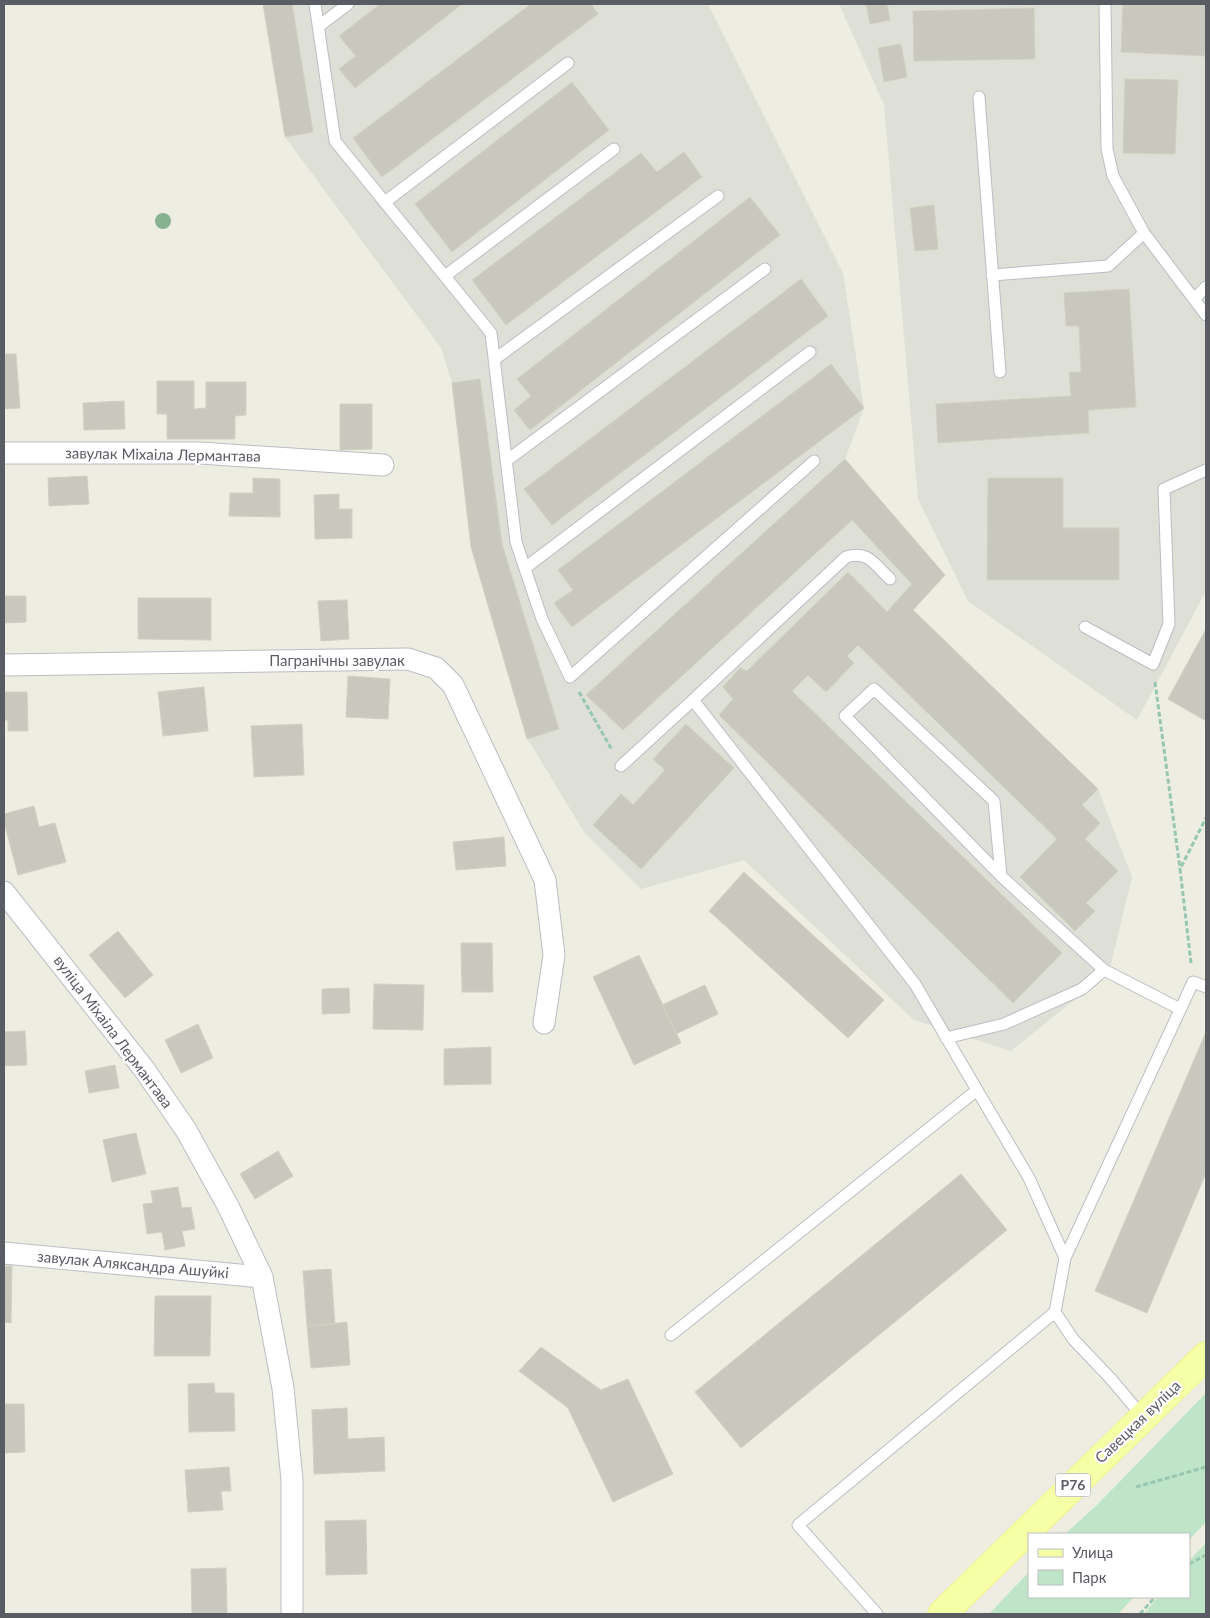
<svg xmlns="http://www.w3.org/2000/svg" width="1210" height="1618" viewBox="0 0 1210 1618" font-family="Lato,sans-serif">
<rect width="100%" height="100%" fill="#edede2"/>
<path fill="#dedfd6" d="M263,4H708L843,273L864,408L845,459L945,575L913,610L1098,789L1132,877L1109,972L1011,1051L914,1020L744,860L641,889L584,832L527,738L471,547L452,383L441,348L285,137Z
M839,4H1206V591L1137,720L968,601L918,499L884,105Z"/>
<path fill="#bee5c8" d="M1206,1393V1522L1189,1540V1534H1065L1097,1505Z
M1206,1543V1614H1144L1158,1597H1189V1561Z
M1029,1572V1597H1134L1118,1614H989Z"/>
<path fill="#c8c8be" stroke="#d2d1c0" d="M263,4H292L313,132L285,137Z
M380,4H462L355,88L339,69L356,56L339,36Z
M531,4H591L598,14L382,177L353,138Z
M866,4H887L890,20L870,24Z
M1123,4H1206V56L1121,52Z
M1034,8L1035,59L914,61L913,11Z
M901,44L907,77L884,82L878,48Z
M1125,79L1178,80L1175,154L1123,153Z
M572,82L609,130L452,252L415,204Z
M684,152L702,177L506,325L472,280L641,153L657,172Z
M750,197L780,235L530,430L514,410L531,396L517,379Z
M934,205L938,249L915,251L910,208Z
M801,279L828,316L552,525L524,489Z
M1129,289L1136,407L1088,410L1089,433L938,443L936,404L1071,396L1069,372H1081L1079,326H1066L1064,293Z
M4,354H16L20,408L4,409Z
M831,364L864,408L572,627L554,603L573,590L558,570Z
M480,379L502,544L559,729L527,739L471,547L452,383Z
M157,381H194V409L206,408V382H246V415L235,416V439H167V414H157Z
M124,401L125,429L84,430L83,403Z
M340,404H372V449L340,450Z
M845,459L945,575L913,610L1098,789L1082,805L1100,823L1085,839L1118,871L1086,903L1095,911L1075,931L1020,877L1057,839L858,645L847,656L854,663L826,692L808,675L792,691L1062,953L1013,1003L719,715L733,699L723,687L740,668L747,671L848,572L887,612L912,584L852,520L623,730L586,695Z
M87,476L89,504L49,506L48,478Z
M253,478L280,479V517L229,516L230,493H253Z
M988,478H1063V528H1119V580H987Z
M339,494V509H352V538L315,539L314,495Z
M4,596H26V622L4,623Z
M138,598H211V640L138,639Z
M347,600L349,639L321,641L318,601Z
M1206,629V721L1168,699Z
M348,676L390,679L388,719L346,717Z
M204,687L208,731L163,736L158,692Z
M4,692H27L28,731H8V720H4Z
M302,724L304,775L254,777L251,726Z
M686,724L734,768L641,869L593,825L621,794L633,805L665,770L653,759Z
M34,806L39,827L55,823L66,862L18,875L4,822V814Z
M504,837L506,866L456,870L453,842Z
M744,872L884,1000L848,1038L709,911Z
M118,931L153,975L125,998L89,955Z
M461,943H492L493,992H462Z
M639,955L681,1043L634,1065L593,977Z
M374,984L424,985L423,1030L373,1029Z
M705,985L718,1014L676,1034L662,1005Z
M349,988L350,1013L322,1014V989Z
M198,1024L213,1058L181,1073L165,1040Z
M25,1031L27,1065L4,1066V1032Z
M1206,1032V1173L1147,1313L1095,1291Z
M491,1047V1084L444,1085V1049Z
M115,1065L119,1088L89,1093L85,1071Z
M136,1133L146,1174L112,1182L103,1140Z
M278,1151L293,1176L255,1199L240,1174Z
M961,1174L1007,1230L741,1448L695,1392Z
M178,1187L182,1208L191,1207L195,1229L182,1231L185,1246L165,1250L162,1232L147,1234L143,1204L153,1203L151,1191Z
M4,1266H12L11,1323L4,1322Z
M331,1269L335,1324L307,1326L303,1271Z
M155,1296H211L210,1356H154Z
M347,1322L350,1365L311,1368L307,1326Z
M541,1347L601,1390L628,1379L673,1474L613,1502L568,1408L519,1371Z
M214,1383L215,1393H234L235,1431L189,1432L188,1384Z
M4,1404H24L25,1452L4,1453Z
M347,1408L348,1439L384,1437L385,1471L314,1474L312,1410Z
M229,1467L231,1491H221L223,1510L188,1512L185,1470Z
M366,1520L367,1574L326,1575L325,1521Z
M226,1568L227,1614H192L191,1569Z"/>
<g fill="none" stroke-linecap="round" stroke-linejoin="round">
<defs>
<path id="service" d="M315,4L335,141L491,333L516,542L542,619L570,677L814,461
M1105,4L1107,149L1113,176L1144,233L1206,315
M319,26L348,4
M979,97L1000,372
M385,202L568,63
M992,275L1108,266L1144,233
M445,276L614,149
M1194,299L1206,287
M495,359L718,196
M506,461L765,269
M525,568L810,352
M890,579C875,565 869,550 846,557L693,700L915,984L977,1090L1029,1178L1065,1258L1055,1312L1073,1339L1111,1379L1143,1417
M1085,627L1153,664L1169,624L1164,489L1206,470
M621,766L693,700
M1001,876L994,801L874,689L845,716L1001,876L1104,970L1180,1009
M946,1038L1004,1024L1082,989L1104,970
M1065,1258L1193,982L1206,987
M671,1335L977,1090
M877,1614L798,1525L1055,1312"/>
<path id="minor" d="M4,453H200L383,465
M4,665L408,659L436,668L453,685L545,880L554,955L544,1023
M4,892L144,1069L186,1130L228,1206L262,1277L283,1388L292,1480V1614
M4,1253L262,1277"/>
<path id="primary" d="M942,1614L1206,1356"/>
</defs>
<use href="#service" stroke="#bcbdc4" stroke-width="13"/>
<use href="#minor" stroke="#bcbdc4" stroke-width="23"/>
<use href="#primary" stroke="#f2f057" stroke-width="29"/>
<path stroke="#97c6b1" stroke-width="3" stroke-dasharray="5 2.5" stroke-linecap="butt" d="M1155,682L1180,869
M579,692L612,750
M1191,963L1180,869L1206,818
M1136,1487L1206,1467
M1189,1564L1206,1555
M1140,1614L1155,1597"/>
<use href="#service" stroke="#fff" stroke-width="11"/>
<use href="#minor" stroke="#fff" stroke-width="21"/>
<use href="#primary" stroke="#f5ffa5" stroke-width="28"/>
</g>
<circle fill="#87b290" cx="163" cy="221" r="8"/>
<g text-anchor="middle" stroke-width="4.5" stroke-linejoin="round" paint-order="stroke">
<rect fill="#fff" stroke="#8c8d92" stroke-width="1" x="1055.5" y="1473.5" width="35" height="23" rx="4"/>
<g font-size="14" font-weight="bold" fill="#5a5c63">
<text x="1073" y="1490">Р76</text>
</g>
<g font-size="15" fill="#5a5c63" stroke="#fff">
<text transform="translate(163 455) rotate(1)" y="5">завулак Міхаіла Лермантава</text>
<text x="337" y="666">Пагранічны завулак</text>
<text transform="translate(113 1032) rotate(53)" y="5">вуліца Міхаіла Лермантава</text>
<text transform="translate(133 1265) rotate(5)" y="5">завулак Аляксандра Ашуйкі</text>
<text transform="translate(1138 1422) rotate(-44)" y="5">Савецкая вуліца</text>
</g>
</g>
<rect width="1210" height="1618" fill="none" stroke="#5a5c63" stroke-width="10"/>
<rect x="1028" y="1533" width="162" height="65" fill="#ffffff" stroke="#bdbec1"/>
<rect x="1038" y="1549" width="25" height="8" fill="#f5ffa5" stroke="#bdbec1"/>
<text x="1072" y="1558" font-size="15" fill="#5a5c63">Улица</text>
<rect x="1038" y="1570" width="25" height="15" fill="#bee5c8" stroke="#bdbec1"/>
<text x="1072" y="1583" font-size="15" fill="#5a5c63">Парк</text>
</svg>
